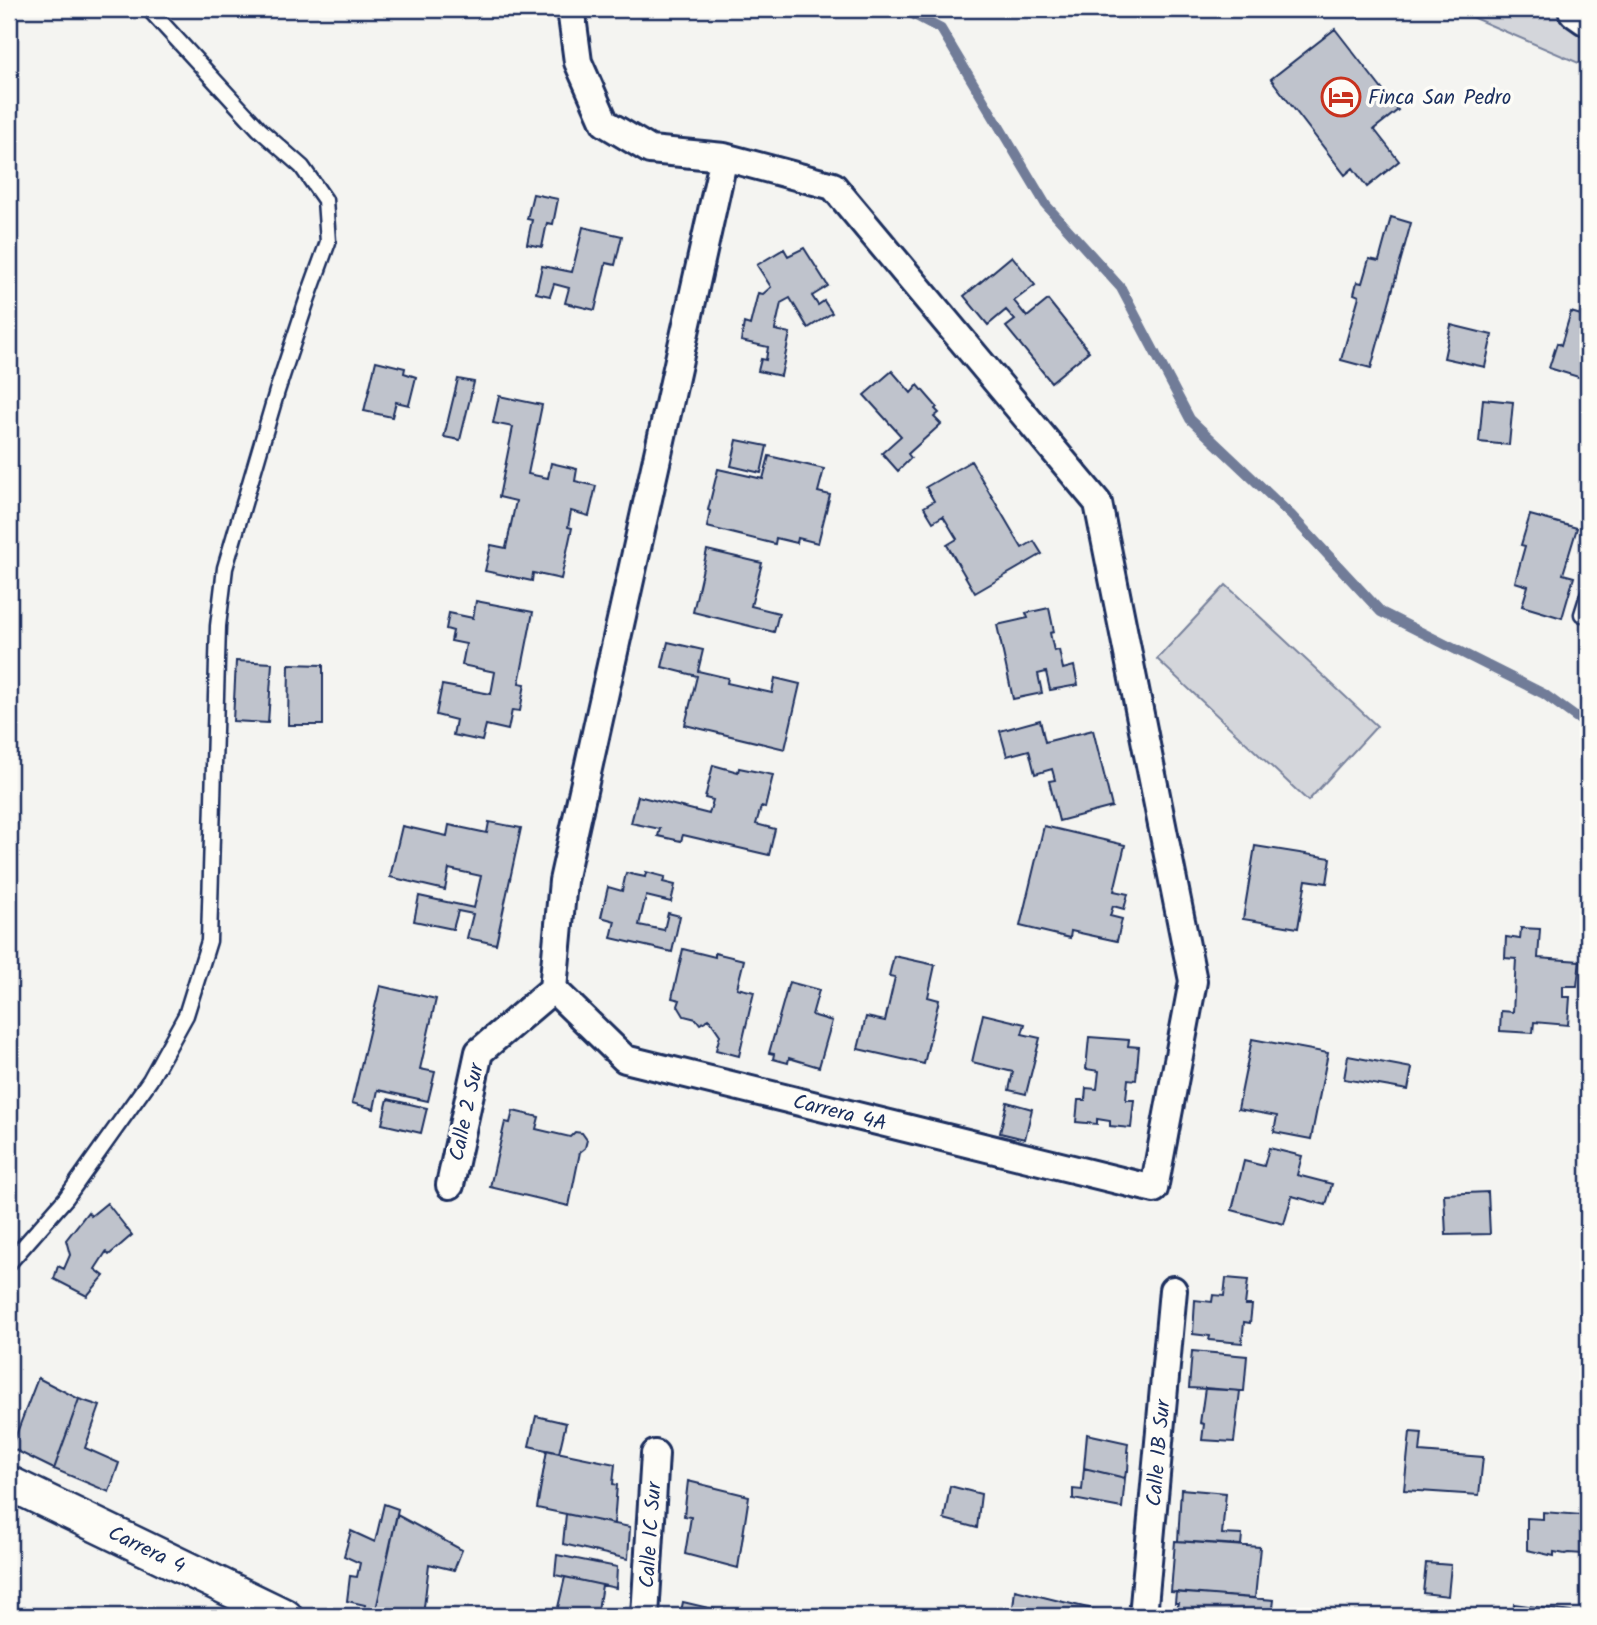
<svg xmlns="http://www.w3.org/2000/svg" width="1597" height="1625" viewBox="0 0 1597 1625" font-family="Kalam,sans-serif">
<rect width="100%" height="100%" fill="#f4f4f1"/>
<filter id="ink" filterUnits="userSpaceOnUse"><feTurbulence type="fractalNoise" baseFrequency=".0143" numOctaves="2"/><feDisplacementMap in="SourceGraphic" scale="14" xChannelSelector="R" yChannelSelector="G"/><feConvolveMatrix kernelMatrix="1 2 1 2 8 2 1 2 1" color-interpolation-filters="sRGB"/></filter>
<g filter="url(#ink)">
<path fill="#d4d6db" stroke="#78829c" stroke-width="2" d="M1453,9H1588V67Z
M1226,585L1377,726L1308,801L1157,659Z"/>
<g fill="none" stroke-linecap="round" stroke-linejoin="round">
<path stroke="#717c98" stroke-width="10" d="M903,9L941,29L1046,205L1121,288L1190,419L1290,514L1381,612L1544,694L1588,726"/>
</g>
<path fill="#bfc3cc" stroke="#1b2f5e" stroke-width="2" d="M1335,29L1398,110L1374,129L1399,161L1367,187L1353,168L1345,175L1271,79Z
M533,194L558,199L553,224L547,223L542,247L527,244L532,220L527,219Z
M1391,217L1411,223L1371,368L1341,360L1359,296L1354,294L1357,282L1362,283L1369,259L1379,261Z
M583,227L622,236L615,265L606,263L595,310L565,303L569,288L554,284L550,296L536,293L542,266L572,272Z
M804,248L828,286L812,296L818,305L824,301L832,313L808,328L790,298L781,303L775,330L790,333L781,376L758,371L761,359L766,360L768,347L741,341L744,323L750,325L758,293L763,294L771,287L757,265L784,249L788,256Z
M1012,256L1035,285L1014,301L1027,317L1048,300L1089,351L1051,382L1006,327L1015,320L1006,310L988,325L964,296Z
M1588,300V380L1549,368L1557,343L1561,345L1571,312L1584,316Z
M1451,325L1492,335L1485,367L1444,358Z
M376,361L405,368L404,373L416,377L409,405L396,402L392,417L364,411Z
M892,371L911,393L918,385L937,407L935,409L939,413L934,417L941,424L908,454L911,458L898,471L882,453L901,436L864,395Z
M458,379L474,382L460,440L444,437Z
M499,396L542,405L528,474L548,478L551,463L577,469L575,481L596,486L589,516L571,511L568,527L572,528L561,579L533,573L532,581L485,571L491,545L506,548L516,501L499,497L513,427L493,423Z
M1483,399L1513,402L1509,445L1479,442Z
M737,440L767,446L761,473L731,466Z
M769,456L824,469L818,492L830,495L818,543L798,538L797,543L776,538L775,544L707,527L710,511L708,510L718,469L763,479Z
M971,461L1022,548L1034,541L1042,554L975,593L947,545L957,539L943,516L933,522L924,507L934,501L926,487Z
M1530,515L1577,528L1563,574L1574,577L1562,618L1522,606L1528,586L1515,582L1525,546L1521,545Z
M707,550L762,563L751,606L779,613L774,632L693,612Z
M476,601L533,612L519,683L525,684L520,711L512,710L508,730L486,725L482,741L453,735L456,720L436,715L442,685L491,694L495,672L462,665L466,644L451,641L453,631L446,629L449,613L473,618Z
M1049,608L1054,632L1050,633L1054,651L1059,650L1063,669L1074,666L1078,685L1050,690L1046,672L1038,674L1042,693L1013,699L997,625L1028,618L1026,613Z
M668,642L703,650L698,671L728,678L727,683L772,693L775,678L800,684L785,749L685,725L697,676L662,667Z
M236,661L272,663L268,723L233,721Z
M289,664L323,665V725H288Z
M1040,720L1045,742L1093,730L1112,807L1059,821L1049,781L1055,780L1052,769L1035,774L1029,750L1007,756L1000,731Z
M713,765L738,772L739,768L773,775L765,808L761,807L756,824L775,829L769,855L683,835L681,841L658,836L660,829L631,823L638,796L709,814L713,800L705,798Z
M489,822L521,828L496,944L467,938L473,914L458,911L453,929L414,921L419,896L474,908L481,876L449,869L445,890L390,877L402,826L447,836L449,825L487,833Z
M1044,826L1125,845L1114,891L1128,894L1124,909L1113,906L1110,916L1122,919L1117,941L1071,931L1070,938L1020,926Z
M1255,846L1331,858L1327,883L1306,880L1298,928L1243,919Z
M646,872L665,877L663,882L675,885L671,902L646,896L639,925L664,930L668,913L680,916L672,952L611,938L615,921L601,917L608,887L622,891L626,873L645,877Z
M1521,928L1540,929L1538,958L1580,961L1577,986H1563V997H1570L1568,1025L1534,1022L1533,1033L1500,1031L1501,1011L1513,1012L1516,959L1505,958L1506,937L1520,939Z
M683,949L715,957V953L744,960L737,988L754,992L739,1056L716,1050L720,1035L709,1019L700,1024L696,1019L684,1016L678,1006L680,1000L672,998Z
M894,956L935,965L928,997L939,1000L924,1064L858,1049L866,1017L885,1021L895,977L889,976Z
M789,982L819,990L812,1015L832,1021L819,1067L789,1058L788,1063L773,1059L774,1054L769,1053Z
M380,986L436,999L420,1069L435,1072L428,1101L378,1090L374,1109L352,1103Z
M983,1014L1025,1024L1022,1034L1040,1038L1026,1094L1009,1090L1013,1072L972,1062Z
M1089,1037L1129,1040L1128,1046L1139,1047L1136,1080L1128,1079L1126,1100H1134L1131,1128L1110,1126V1121L1097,1119V1124L1076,1122L1078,1100H1085L1086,1088L1097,1089L1099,1071L1086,1069Z
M1252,1039L1328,1053L1311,1139L1274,1132L1277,1116L1238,1109Z
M1348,1056L1412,1068L1408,1090L1344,1079Z
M388,1099L427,1108L421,1133L382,1124Z
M1007,1102L1032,1109L1025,1139L1000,1133Z
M513,1111L539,1117L536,1129L570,1137L575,1132L582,1133L587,1140L585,1148L580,1152L569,1206L490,1187L505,1122L510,1123Z
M1269,1148L1302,1156L1297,1175L1332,1184L1326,1205L1292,1196L1284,1224L1232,1210L1244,1161L1264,1166Z
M1488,1192L1490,1234L1446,1235L1444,1194Z
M107,1203L132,1235L109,1255L106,1252L95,1269L104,1276L87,1296L54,1279L58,1266L64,1269L70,1255L66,1240L88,1212L91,1216Z
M1226,1278L1248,1280L1245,1305H1252L1250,1323L1244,1322L1242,1343L1209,1340L1210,1336L1193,1334L1195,1300L1212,1302L1213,1295L1224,1296Z
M1192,1351L1247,1356L1244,1391L1189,1388Z
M38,1378L79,1399L54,1469L11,1448Z
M1205,1388L1240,1391L1234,1442L1202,1440L1204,1424L1200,1423Z
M79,1399L100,1406L85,1448L119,1463L109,1492L54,1469Z
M536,1416L566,1423L559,1453L529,1446Z
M1410,1432L1422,1433L1420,1452L1483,1457L1479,1495L1404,1490Z
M1087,1434L1128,1443L1127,1452H1129L1128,1471H1126L1125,1478L1084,1468Z
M547,1450L615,1464L613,1484L617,1485L614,1524L537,1508Z
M1084,1468L1125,1478L1122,1508L1073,1499V1489L1082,1490Z
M688,1481L749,1496L738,1568L685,1554L691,1517L684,1516Z
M950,1486L981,1494L977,1528L944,1519Z
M1181,1489L1226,1493L1222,1534L1242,1535L1241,1545L1178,1541Z
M1582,1502L1588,1503V1527H1586L1584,1554L1568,1553L1565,1554L1554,1552V1556L1527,1550V1518L1543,1519V1512L1582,1515Z
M384,1504L398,1509L375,1614L364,1610L365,1605L347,1601L350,1576L357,1577L360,1563L344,1556L351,1531L375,1542Z
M566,1514L630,1527L628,1559L563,1544Z
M397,1515L462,1550L454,1570L429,1564L423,1616H379L375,1614Z
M1175,1541L1260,1547L1255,1598L1171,1592Z
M557,1555L617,1567L616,1588L555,1575Z
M1426,1563L1451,1565L1448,1596L1423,1593Z
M565,1577L602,1585L597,1616H556Z
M1015,1590L1104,1612L1121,1616H1012Z
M1176,1592L1274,1600L1272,1616H1174L1175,1607H1177L1178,1603H1175Z
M683,1602L742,1616H680Z
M1514,1604L1585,1614H1588V1616H1513Z"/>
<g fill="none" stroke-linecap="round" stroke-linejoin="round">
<defs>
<path id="service" d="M1582,614L1588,595
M9,1263L66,1198L150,1080L186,1015L209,941L218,626L225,568L277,391L307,300L328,242L325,200L302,167L259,129L149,9"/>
<path id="minor" d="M553,989L625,1059L1154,1189L1193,981L1098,503L833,186L724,157L650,150L605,123L578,62L571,9
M553,989L563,881L724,157
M450,1185L479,1052L553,989
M645,1616L655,1454
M1143,1616L1173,1290"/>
<path id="tertiary" d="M9,1483L285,1616"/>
<path id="primary" d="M1578,9L1588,16"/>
</defs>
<use href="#service" stroke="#1b2f5e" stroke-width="19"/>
<use href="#minor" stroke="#1b2f5e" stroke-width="32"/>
<use href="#tertiary" stroke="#1b2f5e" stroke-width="38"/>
<use href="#primary" stroke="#1b2f5e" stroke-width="44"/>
<use href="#service" stroke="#fdfcf7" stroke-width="14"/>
<use href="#minor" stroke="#fdfcf7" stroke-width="26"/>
<use href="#tertiary" stroke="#fdfcf7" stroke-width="33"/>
<use href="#primary" stroke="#fdfcf7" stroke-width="38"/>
</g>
</g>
<defs>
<symbol id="hotel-ring" viewBox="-11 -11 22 22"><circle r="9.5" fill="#fdfcf7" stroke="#c8321e" stroke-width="1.5"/><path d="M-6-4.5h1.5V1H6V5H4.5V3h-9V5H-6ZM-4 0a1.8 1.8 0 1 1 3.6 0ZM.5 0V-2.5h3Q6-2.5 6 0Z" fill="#c8321e"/></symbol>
</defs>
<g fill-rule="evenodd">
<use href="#hotel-ring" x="1319" y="75" width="44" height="44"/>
</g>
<g text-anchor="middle" stroke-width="7" stroke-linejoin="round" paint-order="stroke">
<g font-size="21" fill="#1b2f5e" stroke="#fdfcf7" text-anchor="start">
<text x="1368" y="104">Finca San Pedro</text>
</g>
<g font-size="21" fill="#1b2f5e" stroke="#fdfcf7">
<text transform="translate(466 1112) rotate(-78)" y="7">Calle 2 Sur</text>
<text transform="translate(840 1112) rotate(14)" y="7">Carrera 4A</text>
<text transform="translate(1158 1453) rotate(-85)" y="7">Calle 1B Sur</text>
<text transform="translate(650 1535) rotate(-86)" y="7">Calle 1C Sur</text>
<text transform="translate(147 1549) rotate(26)" y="7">Carrera 4</text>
</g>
</g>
<rect width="1597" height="1625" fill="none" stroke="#fdfcf7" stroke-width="35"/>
<rect x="18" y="18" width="1562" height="1590" fill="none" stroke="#1b2f5e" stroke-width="2.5" filter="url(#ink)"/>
</svg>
